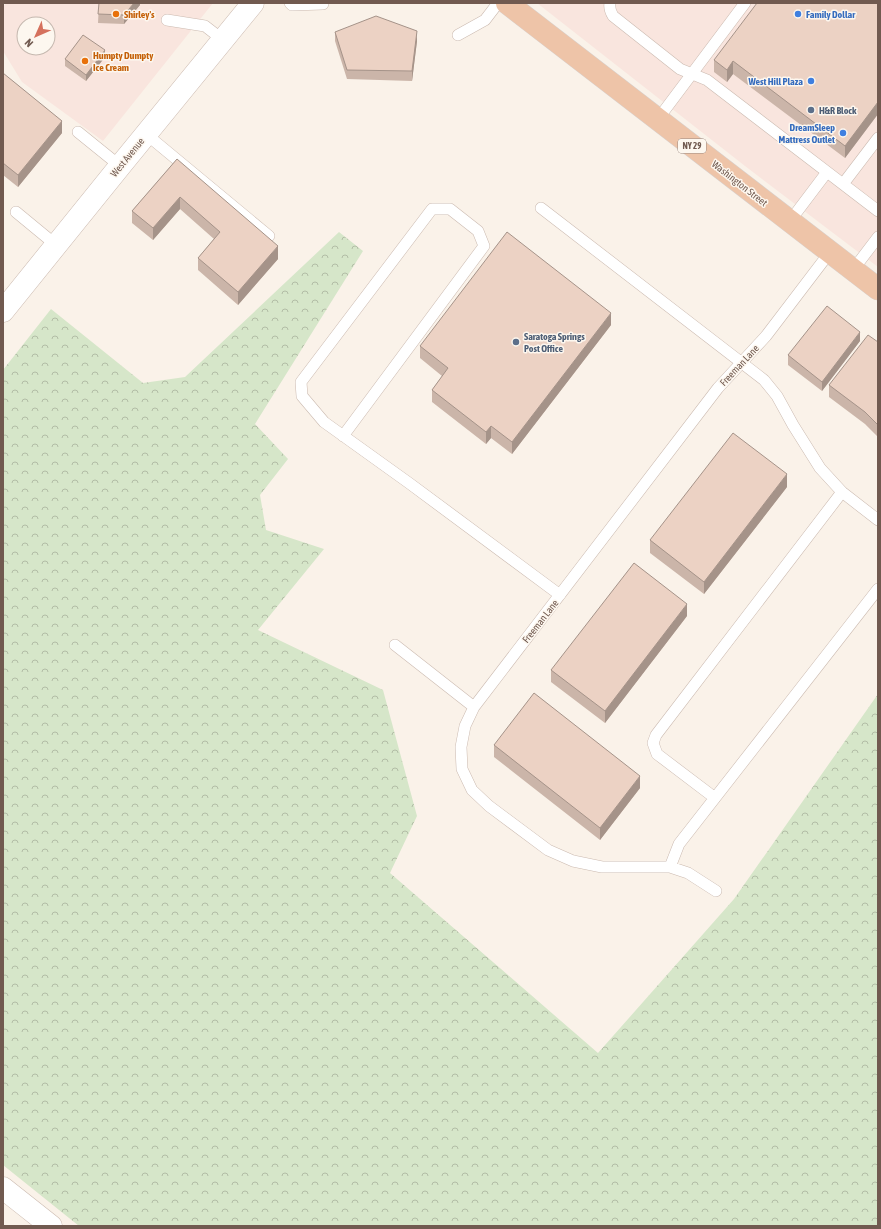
<svg xmlns="http://www.w3.org/2000/svg" width="881" height="1229" viewBox="0 0 881 1229" font-family="'Asap Condensed',sans-serif">
<defs>
<pattern id="forest-crowns" width="20" height="18" patternUnits="userSpaceOnUse"><rect width="20" height="18" fill="#d6e6c9"/><path d="M2 6a3 3 0 1 1 6 0M12 15a3 3 0 1 1 6 0" fill="none" stroke="#b2bda6"/></pattern>
</defs>
<rect width="100%" height="100%" fill="#faf2e9"/>
<path fill="#f9e5de" fill-rule="evenodd" d="M6,3H213L103,141L22,82L3,51V7ZM24,24H48V48H24Z
M537,3H878V267L745,166Z"/>
<path fill="url(#forest-crowns)" d="M339,232L363,251L255,424L288,459L260,495L266,530L324,549L258,630L383,690L417,816L390,873L598,1053L734,899L878,694V1226H79L3,1165V370L51,309L143,383L185,377Z"/>
<g fill="none" stroke-linecap="round" stroke-linejoin="round">
<defs>
<path id="service" d="M290,3L292,5L323,4
M610,3C609,8 610,11 613,16L680,69L707,80L878,211
M167,20L205,26L223,40
M458,35L485,20L498,3
M658,119L745,3
M78,132L120,166
M146,134L269,236
M843,184L878,138
M541,208L764,380L777,396L793,425L820,468L842,492L878,520
M16,212L56,245
M790,221L827,172
M853,270L878,237
M343,436L484,246L478,231L450,209H432L301,382L302,396L324,422L409,483L560,595
M395,645L474,707
M715,798L657,754L653,743L656,735L842,492
M670,867L679,844L878,589
M716,891L688,873L670,867H602L573,861L548,850L489,806L472,790L462,769L461,747L465,726L474,707L718,388L766,336L830,252"/>
<path id="minor" d="M3,1188L51,1226"/>
<path id="tertiary" d="M3,311L120,166L253,3"/>
<path id="trunk" d="M507,3L878,289"/>
</defs>
<use href="#service" stroke="#cbbab0" stroke-width="12"/>
<use href="#minor" stroke="#cbbab0" stroke-width="23"/>
<use href="#tertiary" stroke="#cbbab0" stroke-width="23"/>
<use href="#trunk" stroke="#d7d1ce" stroke-width="23"/>
<use href="#service" stroke="#fff" stroke-width="11"/>
<use href="#minor" stroke="#fff" stroke-width="22"/>
<use href="#tertiary" stroke="#fff" stroke-width="22"/>
<use href="#trunk" stroke="#eec4a8" stroke-width="22"/>
</g>
<path fill="#cbb5a9" d="M99,3H140V5L124,24L98,23Z
M878,3V114L845,158L733,74L727,82L714,72V60Z
M335,32L417,41L412,81L347,79L335,41Z
M105,57L86,81L65,66V59Z
M3,73L62,133L18,187L3,175Z
M177,159L278,259L238,305L198,270V258L214,239L180,209L153,240L132,223V211Z
M611,325L512,454L491,438L486,444L432,402V390L442,376L420,358V346Z
M860,341L822,391L788,365V355Z
M878,342V437L865,424L829,397V385Z
M787,487L704,594L650,553V540Z
M687,616L605,723L551,682V670Z
M494,745L640,788L600,840L494,757Z"/>
<path fill="#a59389" d="M134,3H140V5L124,24V15Z
M417,31V41L412,81V71Z
M105,50V57L86,81V75Z
M733,61V74L727,82V70Z
M878,102V114L845,158V146Z
M62,121V133L18,187V175Z
M180,197V209L153,240V228Z
M278,246V259L238,305V292Z
M611,313V325L512,454V442Z
M860,332V341L822,391V382Z
M491,426V438L486,444V432Z
M787,474V487L704,594V582Z
M687,604V616L605,723V711Z
M640,776V788L600,840V828Z"/>
<path fill="#ecd2c4" stroke="#a59389" d="M99,3H134L124,15L98,14Z
M757,3H878V102L845,146L733,61L727,70L714,60Z
M376,16L417,31L412,71L347,70L335,32Z
M83,35L105,50L86,75L65,59Z
M3,73L62,121L18,175L3,163Z
M177,159L278,246L238,292L198,258L220,232L180,197L153,228L132,211Z
M507,232L611,313L512,442L491,426L486,432L432,390L448,368L420,346Z
M827,306L860,332L822,382L788,355Z
M868,335L878,342V425L865,412L829,385Z
M733,433L787,474L704,582L650,540Z
M634,563L687,604L605,711L551,670Z
M534,693L640,776L600,828L494,745Z"/>
<g fill="#e8710a" stroke="#fdf7ef" stroke-width="1.5">
<circle cx="116" cy="14" r="4"/>
<circle cx="85" cy="61" r="4"/>
</g>
<g fill="#3f7fe0" stroke="#fdf7ef" stroke-width="1.5">
<circle cx="798" cy="14" r="4"/>
<circle cx="811" cy="81" r="4"/>
<circle cx="843" cy="133" r="4"/>
</g>
<g fill="#5c6f8a" stroke="#fdf7ef" stroke-width="1.5">
<circle cx="811" cy="110" r="4"/>
<circle cx="516" cy="342" r="4"/>
</g>
<g text-anchor="middle" stroke-width="3" stroke-linejoin="round" paint-order="stroke">
<rect fill="#fdf7ef" stroke="#9b8980" stroke-width="1" x="678" y="139" width="28" height="14" rx="3"/>
<g font-size="9" font-weight="bold" fill="#715a50">
<text x="692" y="149">NY 29</text>
</g>
<g font-size="10" font-weight="bold" fill="#c56008" stroke="#fdf7ef" text-anchor="start">
<text x="124" y="18">Shirley's</text>
<text x="93" y="59">Humpty Dumpty<tspan x="93" dy="12">Ice Cream</tspan></text>
</g>
<g font-size="10" font-weight="bold" fill="#366cbe" stroke="#fdf7ef" text-anchor="end">
<text x="806" y="18" text-anchor="start">Family Dollar</text>
<text x="803" y="85">West Hill Plaza</text>
<text x="835" y="131">DreamSleep<tspan x="835" dy="12">Mattress Outlet</tspan></text>
</g>
<g font-size="10" font-weight="bold" fill="#4e5e75" stroke="#fdf7ef" text-anchor="start">
<text x="819" y="114">H&amp;R Block</text>
<text x="524" y="340">Saratoga Springs<tspan x="524" dy="12">Post Office</tspan></text>
</g>
<g font-size="10" fill="#715a50" stroke="#fdf7ef">
<text transform="translate(127 157) rotate(-51)" y="4">West Avenue</text>
<text transform="translate(740 183) rotate(38)" y="4">Washington Street</text>
<text transform="translate(739 365) rotate(-47)" y="4">Freeman Lane</text>
<text transform="translate(540 621) rotate(-52)" y="4">Freeman Lane</text>
</g>
</g>
<rect width="881" height="1229" fill="none" stroke="#715a50" stroke-width="8"/>
<g transform="translate(36 36) rotate(225)"><circle r="19" fill="#fdf7ef" stroke="#c5b8af"/>
<path d="M0-3L7 15L0 10L-7 15Z" fill="#d5715d"/>
<text y="-6" font-size="11" font-weight="bold" text-anchor="middle" fill="#715a50">N</text>
</g>
</svg>
